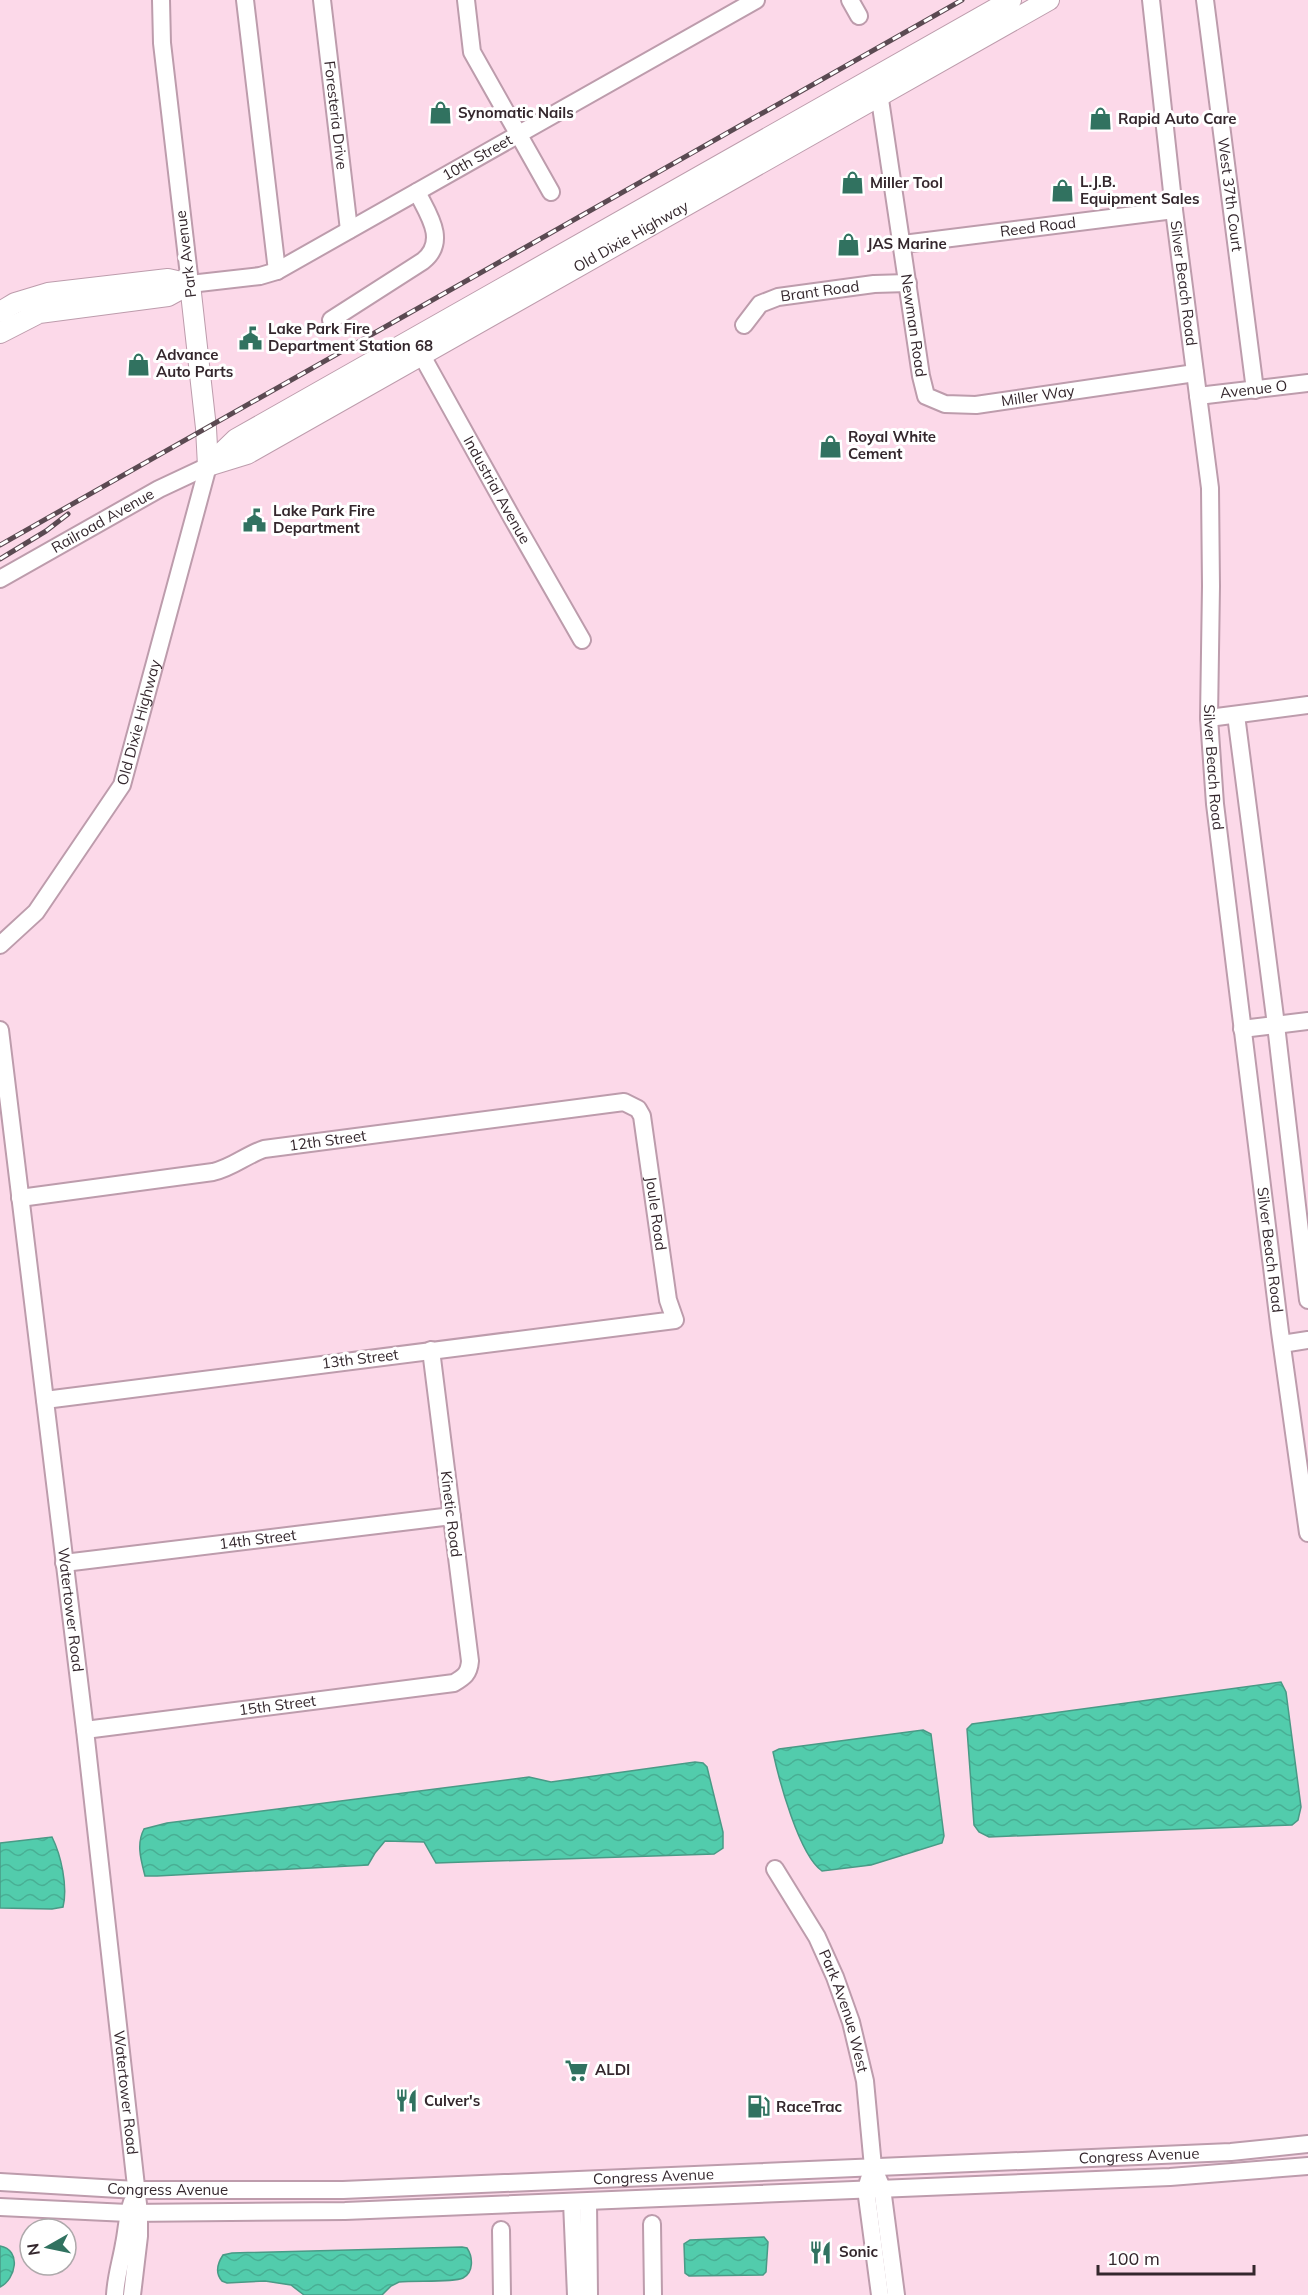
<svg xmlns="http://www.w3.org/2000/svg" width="1308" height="2295" viewBox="0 0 1308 2295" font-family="Mulish,sans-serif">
<defs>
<pattern id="water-waves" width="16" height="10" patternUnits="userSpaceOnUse" patternTransform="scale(1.5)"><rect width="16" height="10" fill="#52ccac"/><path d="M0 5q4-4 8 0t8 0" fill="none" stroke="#48af94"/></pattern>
</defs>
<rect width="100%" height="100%" fill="#fcd9e9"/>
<path fill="url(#water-waves)" stroke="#499a86" stroke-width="1.5" d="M1281,1682L1286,1692L1301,1807L1298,1820L1292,1825L989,1837L979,1832L974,1825L967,1729L972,1724Z
M923,1730L931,1734L944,1836L942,1843L871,1865L822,1871C799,1855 779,1780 773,1752L779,1749Z
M695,1762L703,1763L707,1767L723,1832V1848L714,1854L436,1863L424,1842L385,1841L375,1853L368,1865L157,1876H145C141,1860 136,1844 144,1829L167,1823L529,1777L551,1782Z
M52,1837C61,1855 68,1886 63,1907L52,1909L0,1908V1843Z
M764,2237L768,2242L766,2272L763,2275L689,2276L685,2273L684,2244L690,2240Z
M0,2246C22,2250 16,2279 0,2287Z
M462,2247L467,2248C473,2257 474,2272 463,2278C452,2283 414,2280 399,2282L391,2286L382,2295H304L291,2285L265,2281L227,2283L222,2281C215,2273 217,2264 223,2255L232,2253Z"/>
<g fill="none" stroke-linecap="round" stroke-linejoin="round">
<defs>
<g id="minor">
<path id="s1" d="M161,0L162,43L190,284L260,276L277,271L756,0"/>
<path d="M245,0L277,271"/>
<path id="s2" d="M322,0L349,230"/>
<path d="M466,0L472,52L551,192"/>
<path d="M850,0L859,16"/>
<path id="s3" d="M1151,0L1174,210L1210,488L1211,586L1209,718L1215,804L1280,1332L1308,1533"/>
<path id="s4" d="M1205,0L1255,390"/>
<path id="s5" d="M878,86L921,376L926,396L945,404L976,405L1195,373"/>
<path id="s6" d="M903,244L1174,210"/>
<path d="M331,320L423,261C448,241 428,214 417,192"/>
<path id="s7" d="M744,325L760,304L778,297L874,284L908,283"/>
<path id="s8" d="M416,345L511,516L582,640"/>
<path id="s9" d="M1198,396L1308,383"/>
<path id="s10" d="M0,579L159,489L208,466"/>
<path d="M1236,715L1276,1025L1308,1300"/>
<path d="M1209,718L1308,705"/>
<path id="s11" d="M0,945L36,912L122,785L208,466"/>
<path d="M1242,1029L1308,1021"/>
<path id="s12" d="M0,1030L85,1730L139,2213V2236L132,2295"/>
<path id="s13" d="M20,1198L213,1172C232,1168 246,1155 264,1149L624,1102L638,1109L642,1116L668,1300L675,1320L45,1400"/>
<path d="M1282,1344L1308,1340"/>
<path id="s14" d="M64,1563L452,1516"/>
<path id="s15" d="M85,1730L454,1683C464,1677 469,1674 470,1661L431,1350"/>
<path id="s16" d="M775,1869L817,1937L835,1977L851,2022L865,2081L873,2167L882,2188L896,2295"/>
<path d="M869,2179L866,2189L880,2295"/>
<path id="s17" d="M0,2182L136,2190H343L1231,2152L1308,2144"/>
<path d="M572,2202L576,2295"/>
<path d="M588,2202L589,2295"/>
<path d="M0,2207L128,2213L345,2211L1170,2177L1308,2166"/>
<path d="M652,2224L653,2295"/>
<path d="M501,2230L502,2295"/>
<path d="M115,2295C116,2276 121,2262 124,2244C127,2230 127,2216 132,2202"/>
</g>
<g id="major">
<path d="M190,284L206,428L208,466"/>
<path d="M0,312L15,303L48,293L168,279L190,284"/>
<path d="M0,333L39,313L168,296L190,284"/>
<path d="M210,464L236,439L1011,0"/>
<path id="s18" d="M208,466L247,454L1049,0"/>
</g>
</defs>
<use href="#minor" stroke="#bd9cac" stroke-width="20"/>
<use href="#major" stroke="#bd9cac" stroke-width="22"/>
<use href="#minor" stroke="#fff" stroke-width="16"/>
<use href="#major" stroke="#fff" stroke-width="20"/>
<defs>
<path id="rail" d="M0,545L962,0
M0,559L46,531L68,514"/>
</defs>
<use href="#rail" stroke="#5b4a52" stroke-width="5"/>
<use href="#rail" stroke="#fff" stroke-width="3" stroke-dasharray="9" stroke-linecap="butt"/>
</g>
<defs>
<symbol id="shop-bare" viewBox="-9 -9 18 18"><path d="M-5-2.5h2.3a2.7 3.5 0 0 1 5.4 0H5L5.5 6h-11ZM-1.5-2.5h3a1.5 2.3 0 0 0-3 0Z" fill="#317260" stroke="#fff" stroke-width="2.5" paint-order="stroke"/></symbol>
<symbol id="civic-bare" viewBox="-9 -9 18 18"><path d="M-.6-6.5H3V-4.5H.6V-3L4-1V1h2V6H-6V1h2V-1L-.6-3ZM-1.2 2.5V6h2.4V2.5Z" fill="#317260" stroke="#fff" stroke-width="2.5" paint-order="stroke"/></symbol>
<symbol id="supermarket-bare" viewBox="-9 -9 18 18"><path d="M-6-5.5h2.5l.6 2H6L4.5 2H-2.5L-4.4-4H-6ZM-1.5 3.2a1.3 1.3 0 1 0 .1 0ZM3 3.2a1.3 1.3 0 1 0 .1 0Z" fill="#317260" stroke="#fff" stroke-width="2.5" paint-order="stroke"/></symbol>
<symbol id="restaurant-bare" viewBox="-9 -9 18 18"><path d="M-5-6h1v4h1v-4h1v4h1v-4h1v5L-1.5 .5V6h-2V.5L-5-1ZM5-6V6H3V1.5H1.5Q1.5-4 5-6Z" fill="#317260" stroke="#fff" stroke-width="2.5" paint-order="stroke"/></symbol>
<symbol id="fuel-bare" viewBox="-9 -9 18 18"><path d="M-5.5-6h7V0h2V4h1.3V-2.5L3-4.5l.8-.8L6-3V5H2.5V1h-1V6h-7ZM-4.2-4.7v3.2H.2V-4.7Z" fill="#317260" stroke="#fff" stroke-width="2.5" paint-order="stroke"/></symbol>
</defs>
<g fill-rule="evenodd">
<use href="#shop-bare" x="424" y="96" width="33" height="33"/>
<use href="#shop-bare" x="1084" y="102" width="33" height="33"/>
<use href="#shop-bare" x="836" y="166" width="33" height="33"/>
<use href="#shop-bare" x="1046" y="174" width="33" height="33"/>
<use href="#shop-bare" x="832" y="228" width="33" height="33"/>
<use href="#civic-bare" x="234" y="322" width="33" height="33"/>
<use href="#shop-bare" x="122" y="348" width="33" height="33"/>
<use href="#shop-bare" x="814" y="430" width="33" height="33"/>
<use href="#civic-bare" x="238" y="504" width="33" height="33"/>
<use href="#supermarket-bare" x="560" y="2054" width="33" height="33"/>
<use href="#restaurant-bare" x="390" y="2084" width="33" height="33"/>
<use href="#fuel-bare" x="742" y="2090" width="33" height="33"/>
<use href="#restaurant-bare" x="804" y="2236" width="33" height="33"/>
</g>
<g text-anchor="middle" stroke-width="6" stroke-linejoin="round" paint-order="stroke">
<g font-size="15" font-weight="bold" fill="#34272d" stroke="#fff" text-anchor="start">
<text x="458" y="118">Synomatic Nails</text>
<text x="1118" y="124">Rapid Auto Care</text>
<text x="1080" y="187">L.J.B.<tspan x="1080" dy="17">Equipment Sales</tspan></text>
<text x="870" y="188">Miller Tool</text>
<text x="867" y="249">JAS Marine</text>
<text x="268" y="334">Lake Park Fire<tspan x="268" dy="17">Department Station 68</tspan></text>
<text x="156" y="360">Advance<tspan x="156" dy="17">Auto Parts</tspan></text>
<text x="848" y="442">Royal White<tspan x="848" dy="17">Cement</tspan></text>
<text x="273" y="516">Lake Park Fire<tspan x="273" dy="17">Department</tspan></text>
<text x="595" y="2075">ALDI</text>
<text x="424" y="2106">Culver's</text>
<text x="776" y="2112">RaceTrac</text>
<text x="839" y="2257">Sonic</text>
</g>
<g font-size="15" fill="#34272d" stroke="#fff">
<text dy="5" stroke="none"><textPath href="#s2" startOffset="116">Foresteria Drive</textPath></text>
<text dy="5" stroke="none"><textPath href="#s1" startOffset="604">10th Street</textPath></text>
<text dy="5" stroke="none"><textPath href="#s4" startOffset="196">West 37th Court</textPath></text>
<text dy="5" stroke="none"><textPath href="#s6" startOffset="136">Reed Road</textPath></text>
<text dy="5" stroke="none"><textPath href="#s18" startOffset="482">Old Dixie Highway</textPath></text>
<text transform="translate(186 254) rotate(-97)" y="5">Park Avenue</text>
<text dy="5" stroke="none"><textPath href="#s3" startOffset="285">Silver Beach Road</textPath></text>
<text dy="5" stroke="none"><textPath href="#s7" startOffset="88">Brant Road</textPath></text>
<text dy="5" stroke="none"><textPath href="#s5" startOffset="242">Newman Road</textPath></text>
<text dy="5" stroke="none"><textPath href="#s9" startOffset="56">Avenue O</textPath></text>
<text dy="5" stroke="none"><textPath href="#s5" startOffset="428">Miller Way</textPath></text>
<text dy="5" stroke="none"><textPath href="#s8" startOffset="166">Industrial Avenue</textPath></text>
<text dy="5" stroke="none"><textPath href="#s10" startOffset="118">Railroad Avenue</textPath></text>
<text dy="5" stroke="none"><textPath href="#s11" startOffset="267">Old Dixie Highway</textPath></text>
<text dy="5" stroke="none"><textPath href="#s3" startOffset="771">Silver Beach Road</textPath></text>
<text dy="5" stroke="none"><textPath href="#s13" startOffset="315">12th Street</textPath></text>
<text dy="5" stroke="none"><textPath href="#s13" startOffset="736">Joule Road</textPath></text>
<text dy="5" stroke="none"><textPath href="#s3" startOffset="1257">Silver Beach Road</textPath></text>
<text transform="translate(360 1359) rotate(-7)" y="5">13th Street</text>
<text transform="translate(451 1514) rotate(83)" y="5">Kinetic Road</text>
<text dy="5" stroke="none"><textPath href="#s14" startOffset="195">14th Street</textPath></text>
<text dy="5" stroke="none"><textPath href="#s12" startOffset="584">Watertower Road</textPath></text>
<text dy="5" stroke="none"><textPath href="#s15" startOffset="194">15th Street</textPath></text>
<text dy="5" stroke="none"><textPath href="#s16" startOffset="159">Park Avenue West</textPath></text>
<text dy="5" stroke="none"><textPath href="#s12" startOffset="1070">Watertower Road</textPath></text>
<text dy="5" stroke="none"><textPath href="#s17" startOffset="1140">Congress Avenue</textPath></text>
<text dy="5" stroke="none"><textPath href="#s17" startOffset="654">Congress Avenue</textPath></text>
<text dy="5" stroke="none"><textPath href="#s17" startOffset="168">Congress Avenue</textPath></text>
</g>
</g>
<g transform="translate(48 2247) rotate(261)"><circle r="28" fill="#ffffff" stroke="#aea9ab" stroke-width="1.5"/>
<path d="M0-4.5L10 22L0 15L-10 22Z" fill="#317260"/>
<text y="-9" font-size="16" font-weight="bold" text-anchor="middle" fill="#34272d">N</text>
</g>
<path d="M1098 2265v9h156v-9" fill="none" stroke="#34272d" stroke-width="3"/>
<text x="1107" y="2265" font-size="18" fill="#34272d" stroke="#ffffff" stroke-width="4.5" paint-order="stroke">100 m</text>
</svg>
